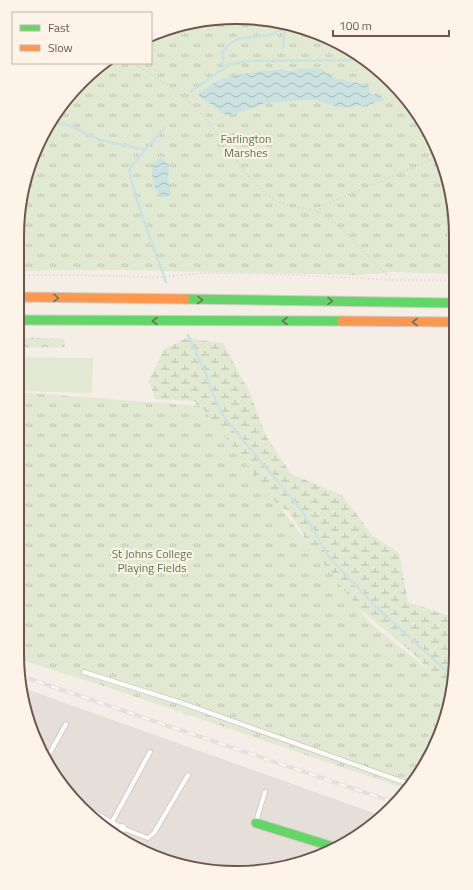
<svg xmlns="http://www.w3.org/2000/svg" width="473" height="890" viewBox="0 0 473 890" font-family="'Titillium Web',sans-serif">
<defs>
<pattern id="forest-crowns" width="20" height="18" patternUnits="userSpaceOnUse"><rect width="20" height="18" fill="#e2e9d3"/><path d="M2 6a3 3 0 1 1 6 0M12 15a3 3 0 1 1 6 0" fill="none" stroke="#bbc0ad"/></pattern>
<pattern id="wetland-marsh" width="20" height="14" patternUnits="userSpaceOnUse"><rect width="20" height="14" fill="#e2e9d3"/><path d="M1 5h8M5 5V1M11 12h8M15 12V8" fill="none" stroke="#bbc0ad"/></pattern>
<pattern id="park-tufts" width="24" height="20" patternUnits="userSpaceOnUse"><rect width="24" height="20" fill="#e2e9d3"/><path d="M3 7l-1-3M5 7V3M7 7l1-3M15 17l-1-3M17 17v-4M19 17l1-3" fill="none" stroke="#bbc0ad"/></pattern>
<pattern id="water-waves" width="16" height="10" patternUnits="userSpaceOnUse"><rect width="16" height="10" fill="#cbe2e2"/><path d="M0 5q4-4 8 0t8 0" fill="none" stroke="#a9bab9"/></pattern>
</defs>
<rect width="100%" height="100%" fill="#f4eee7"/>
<path fill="#e6ded9" d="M23,688L382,816L333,850L251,873L180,866L115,836L63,787L29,724Z"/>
<path fill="#e2e9d3" d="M17,357L93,358L92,393L17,391Z"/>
<path fill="url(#forest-crowns)" d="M17,337L64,339L65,347L17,348Z"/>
<path fill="url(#wetland-marsh)" d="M188,337L198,340L223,343L250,393L266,436L291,474L342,495L372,535L399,553L408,602L455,618L456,660L447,658L455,669L450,688L437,679L416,656L336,589L313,561L303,534L288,510L266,504L194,401L155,399L149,381L164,349Z"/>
<path fill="url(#park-tufts)" d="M251,17L334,40L381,71L411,103L439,152L454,208V274L393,272L360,275L113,270L17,271V222L40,139L92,71L106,63H151V37L166,29Z
M17,392L201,406L370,623L450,687L433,751L406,789L98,684L18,659Z"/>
<path fill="url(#water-waves)" d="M298,68L322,69L333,78L355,82L361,85L368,82L370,94H378L385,100L371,104L341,108L316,100H306L266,103L230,116L221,113C215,105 206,102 198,95C220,72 253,73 283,69C288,72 294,72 298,68Z
M161,154L163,160L169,165L168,178L171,194L163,199C153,187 152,181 152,164L160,159Z"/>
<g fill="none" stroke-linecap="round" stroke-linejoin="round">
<path stroke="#cbe2e2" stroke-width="2.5" d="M283,48L285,27
M223,66V51C237,33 250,39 270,35C276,33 282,29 288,27
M190,92L230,64L249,61L364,60
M52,123L66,124L100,140L146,150
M164,128C160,134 131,165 130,168C127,180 160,264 166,282
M188,335L206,374L216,402L227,421L303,512L328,556L375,606L453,677"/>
<defs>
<path id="lane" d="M84,672L182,703L409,784
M47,758L66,724
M83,806L122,828L148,838L154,833L188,775
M112,822L150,752
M256,822L265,792"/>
<path id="street" d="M118,837L122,828"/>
<path id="fast" d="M185,299L454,303
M17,320L342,321
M256,823L337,848"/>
<path id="slow" d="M17,297L185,299
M342,321L454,322"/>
</defs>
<use href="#lane" stroke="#d3cbc6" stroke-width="6"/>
<use href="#street" stroke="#d3cbc6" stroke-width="10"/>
<use href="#fast" stroke="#d3cbc4" stroke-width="11"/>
<use href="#slow" stroke="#d3cbc4" stroke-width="11"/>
<path stroke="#d5cec9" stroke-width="1.5" stroke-dasharray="1 3" stroke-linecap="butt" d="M133,63C157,78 182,93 201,114C224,139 239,170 264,192C284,210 303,204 323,215C346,228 370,261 392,279
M317,212L322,206L440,156
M17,275L128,276L151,278L205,273L274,274L393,280H454"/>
<use href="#lane" stroke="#fdfcfb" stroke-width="4"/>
<use href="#street" stroke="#fdfcfb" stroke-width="8"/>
<use href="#fast" stroke="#63d668" stroke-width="9"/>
<use href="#slow" stroke="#ff974d" stroke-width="9"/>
<defs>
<path id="rail" d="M21,676L396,803"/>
</defs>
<use href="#rail" stroke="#e3e0e3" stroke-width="4"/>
<use href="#rail" stroke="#fdf3e8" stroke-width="2.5" stroke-dasharray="8" stroke-linecap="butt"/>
</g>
<defs><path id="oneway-chevron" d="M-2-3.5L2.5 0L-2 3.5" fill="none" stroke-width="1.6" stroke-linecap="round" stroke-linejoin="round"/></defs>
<g stroke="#6b7653">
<use href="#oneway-chevron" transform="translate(56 298) rotate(1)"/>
<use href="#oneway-chevron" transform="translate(200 300) rotate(1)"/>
<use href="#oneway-chevron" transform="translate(330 301) rotate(1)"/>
<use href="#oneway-chevron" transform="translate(155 321) rotate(-180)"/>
<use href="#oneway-chevron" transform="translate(285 321) rotate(-180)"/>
<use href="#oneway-chevron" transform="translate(415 322) rotate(-180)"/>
</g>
<g text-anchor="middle" stroke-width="4" stroke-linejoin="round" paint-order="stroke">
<g font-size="12" fill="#597948" stroke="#fdf3e8">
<text x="246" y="143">Farlington<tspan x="246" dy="14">Marshes</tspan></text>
<text x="152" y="558">St Johns College<tspan x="152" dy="14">Playing Fields</tspan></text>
</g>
</g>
<path d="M0 0H473V890H0ZM236 24H237A212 212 0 0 1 449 236V654A212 212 0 0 1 237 866H236A212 212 0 0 1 24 654V236A212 212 0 0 1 236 24Z" fill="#fdf3e8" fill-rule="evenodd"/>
<path fill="none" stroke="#6e564c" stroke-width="2" d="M236 24H237A212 212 0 0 1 449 236V654A212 212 0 0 1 237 866H236A212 212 0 0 1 24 654V236A212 212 0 0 1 236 24Z"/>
<rect x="12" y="12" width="140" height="52" fill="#fdf3e8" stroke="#c4b4aa"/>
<rect x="20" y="25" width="20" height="6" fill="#63d668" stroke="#c4b4aa"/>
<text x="48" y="32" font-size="12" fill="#6e564c">Fast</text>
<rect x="20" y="45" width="20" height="6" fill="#ff974d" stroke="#c4b4aa"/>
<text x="48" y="52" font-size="12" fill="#6e564c">Slow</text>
<path d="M333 30v6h116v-6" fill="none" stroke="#6e564c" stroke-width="2"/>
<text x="339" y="30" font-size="12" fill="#6e564c" stroke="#fdf3e8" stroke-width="3" paint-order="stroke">100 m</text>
</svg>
